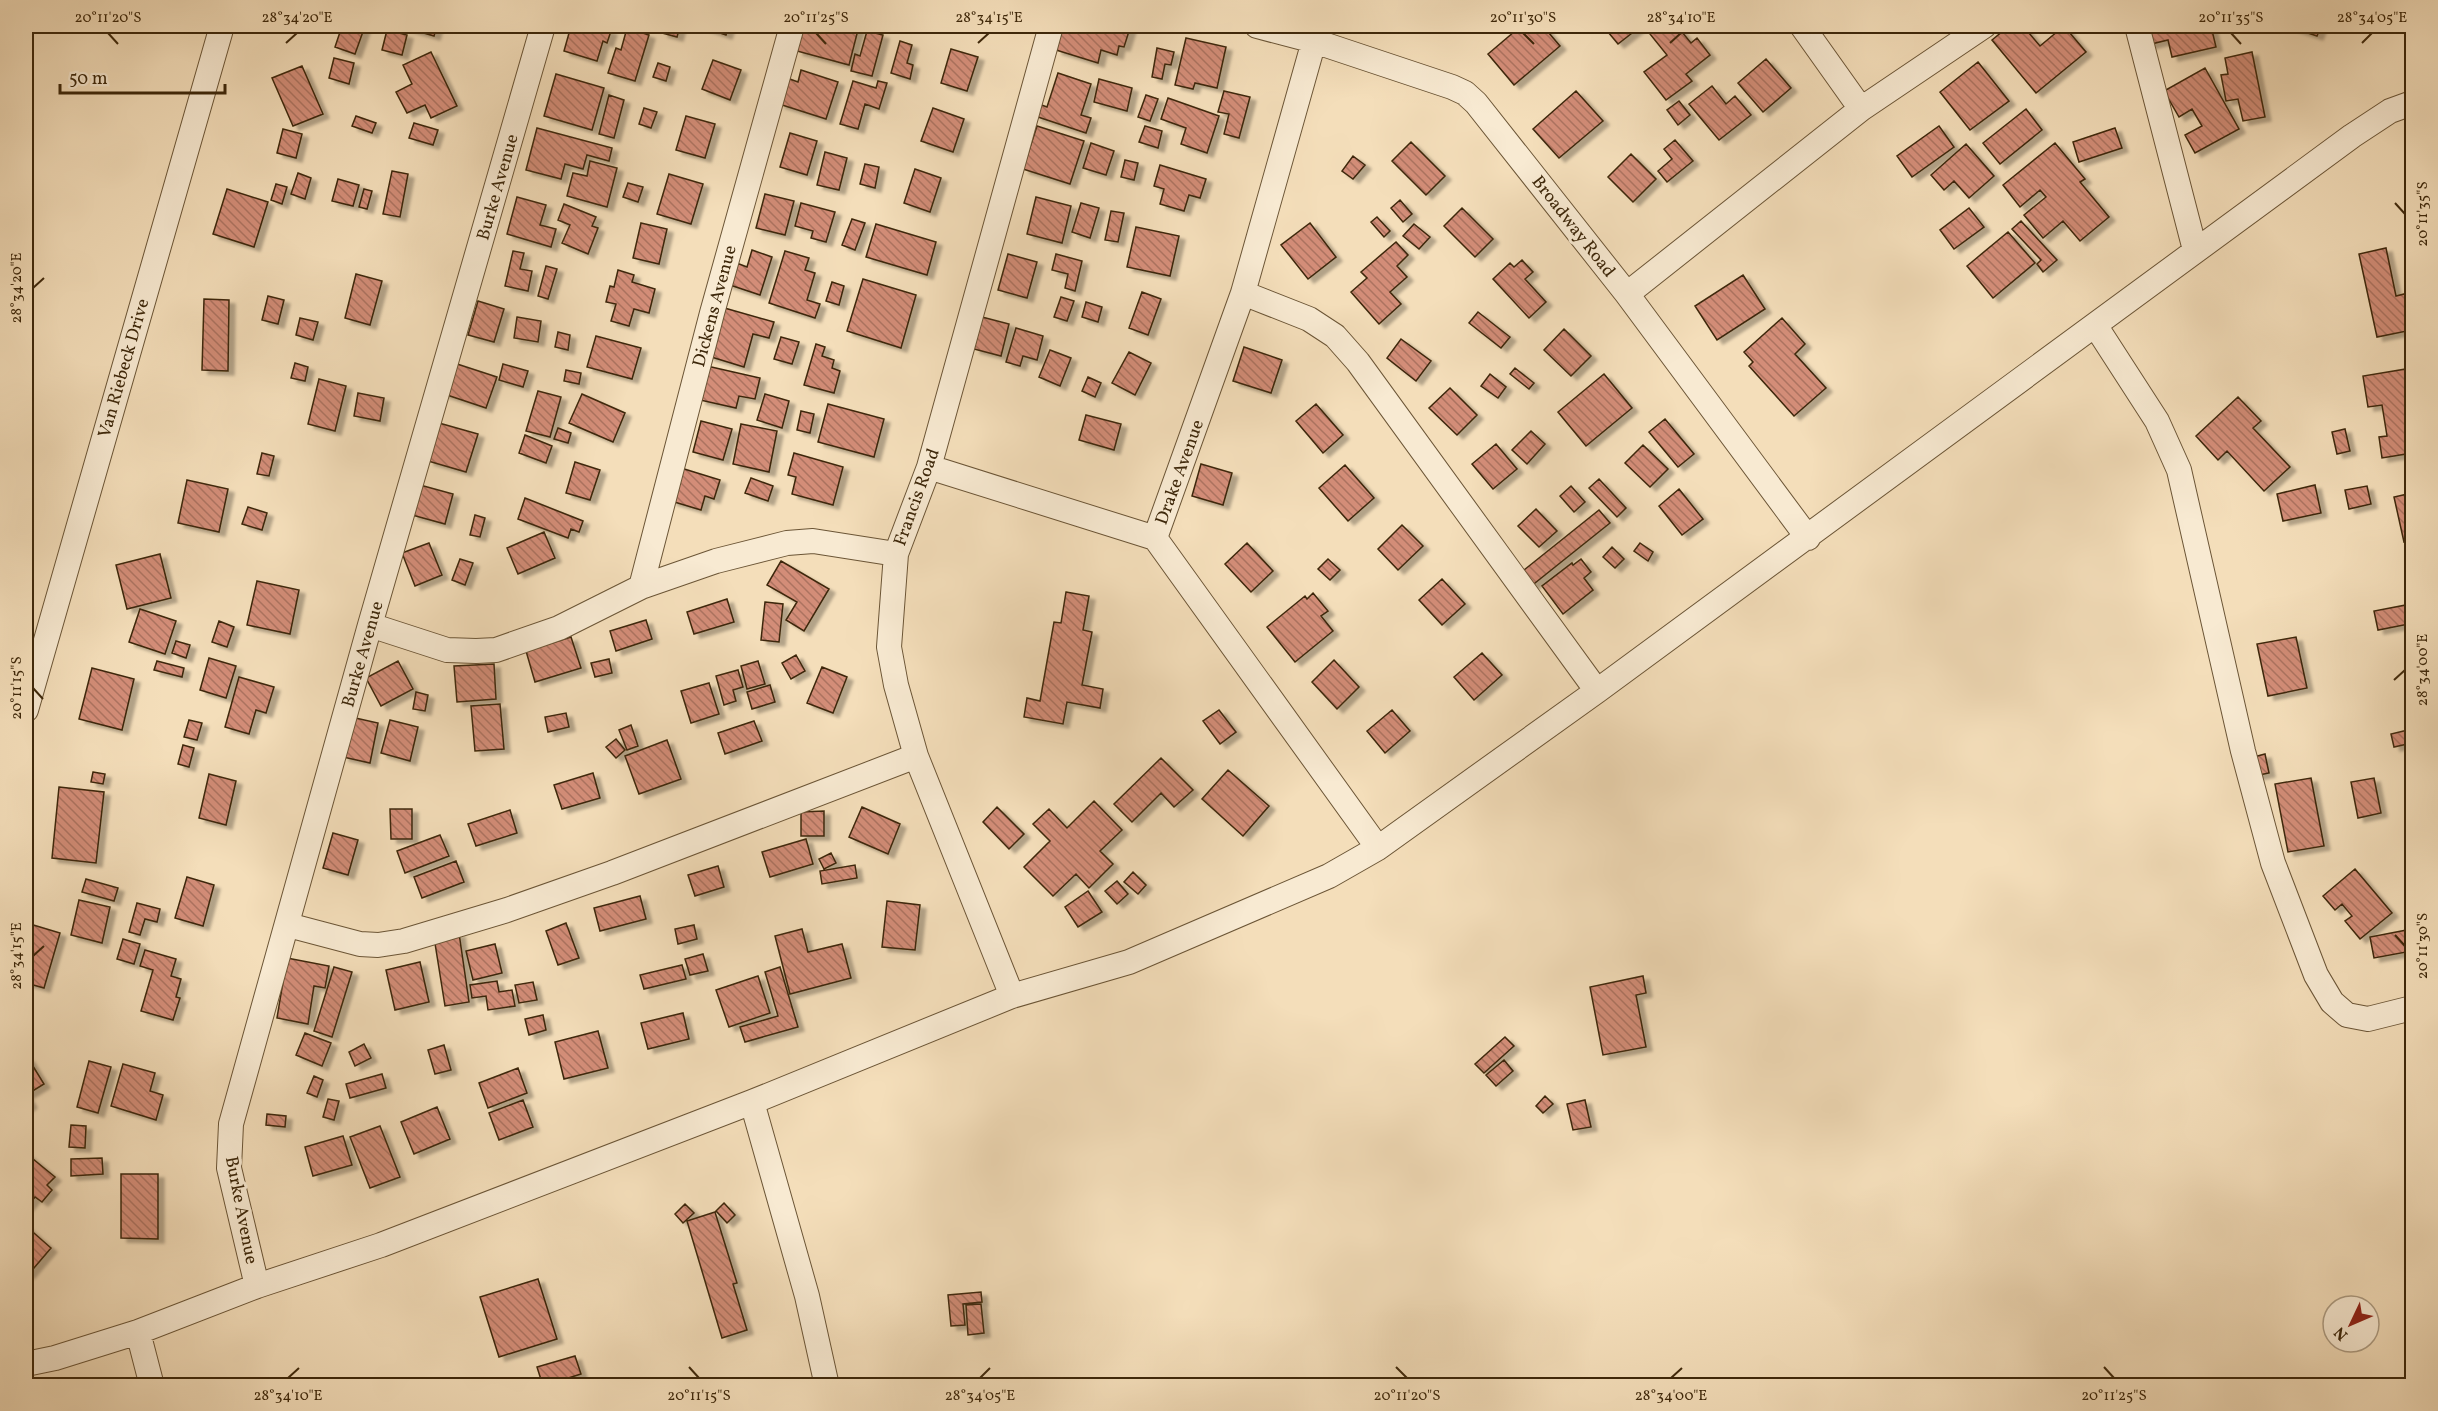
<svg xmlns="http://www.w3.org/2000/svg" width="2438" height="1411" viewBox="0 0 2438 1411" font-family="Vollkorn,serif">
<defs>
<pattern id="building-back-hatch" width="6" height="6" patternUnits="userSpaceOnUse" patternTransform="scale(1.5)"><rect width="6" height="6" fill="#d38d78"/><path d="M-1 5l2 2M0 0l6 6M5-1l2 2" fill="none" stroke="#ac7361"/></pattern>
<filter id="shadow"><feDropShadow dx="6" dy="4" stdDeviation="1.5" flood-color="#0004"/></filter>
</defs>
<rect width="100%" height="100%" fill="#f4deba"/>
<filter id="stains"><feTurbulence type="fractalNoise" baseFrequency=".00333" numOctaves="4"/><feColorMatrix values="0 0 0 0 .2 0 0 0 0 .09 0 0 0 0 .02 0 0 0 .5 -.17"/></filter>
<radialGradient id="worn" r=".72"><stop offset=".6" stop-color="#630" stop-opacity="0"/><stop offset="1" stop-color="#630" stop-opacity=".3"/></radialGradient>
<path fill="url(#building-back-hatch)" stroke="#3d270a" stroke-width="1.5" filter="url(#shadow)" d="M342,26H365L355,54L335,47Z
M400,26H437L434,36Z
M571,26H593L611,31L607,43L603,41L597,61L564,51Z
M664,26H680L677,37L662,33Z
M700,26H729L726,35Z
M804,26H859L849,65L797,51Z
M1063,26H1121L1130,28L1124,47L1119,46L1117,55L1101,50L1098,63L1056,50Z
M1521,26H1543L1560,46L1514,85L1488,54Z
M1603,26H1641L1618,44Z
M1661,26H1677L1691,43L1697,38L1710,55L1686,74L1692,81L1666,100L1644,72L1667,55L1650,34Z
M2009,26H2023L2040,46L2064,26L2086,52L2036,93L1992,40Z
M2138,26H2211L2216,47L2172,57L2168,40L2143,46Z
M2287,26H2321L2317,36Z
M627,28L649,35L635,81L608,73L616,48L621,50Z
M387,30L407,35L402,55L382,50Z
M867,31L883,35L872,76L851,71L855,54L860,56Z
M1186,38L1226,47L1217,88L1195,83L1193,89L1175,85Z
M900,41L912,45L907,63L913,65L910,79L891,73Z
M1157,48L1174,52L1171,65L1165,64L1162,79L1152,77Z
M951,49L978,57L967,91L941,83Z
M431,52L457,106L431,118L425,105L407,113L396,92L412,84L403,65Z
M2252,52L2265,117L2243,121L2238,99L2226,101L2221,75L2228,74L2225,58Z
M334,58L354,63L349,84L329,78Z
M1766,59L1791,88L1763,112L1738,83Z
M713,60L741,70L730,100L702,89Z
M1978,62L2009,101L1970,130L1940,92Z
M658,63L670,67L666,81L653,77Z
M302,66L323,114L293,126L272,78Z
M2205,68L2239,129L2195,153L2185,135L2202,126L2192,109L2179,117L2164,91Z
M801,70L838,82L826,119L779,104L787,78L798,82Z
M1058,73L1091,84L1081,115L1091,118L1086,133L1035,116L1039,104L1047,107Z
M556,74L604,88L592,130L544,116Z
M1099,79L1132,88L1127,111L1094,102Z
M853,81L876,88L878,81L887,83L879,109L865,104L858,129L840,124Z
M1712,86L1726,104L1735,96L1751,115L1719,140L1689,104Z
M1224,91L1250,97L1239,138L1224,134L1229,114L1218,112Z
M1576,91L1603,121L1559,158L1533,129Z
M609,95L624,100L614,138L599,134Z
M1146,95L1158,99L1150,121L1138,117Z
M1168,98L1219,116L1207,153L1181,144L1186,128L1161,119Z
M1679,101L1690,115L1678,125L1667,110Z
M644,108L657,112L651,128L639,124Z
M933,108L964,119L953,152L921,141Z
M2026,109L2042,130L2000,164L1983,143Z
M356,116L376,123L372,133L352,126Z
M686,116L715,124L705,158L676,150Z
M414,123L438,130L433,145L409,138Z
M1037,126L1084,141L1070,184L1023,169Z
M1145,126L1162,131L1158,148L1139,142Z
M1939,126L1954,147L1912,177L1897,156Z
M537,128L612,148L609,161L587,155L583,169L565,164L561,179L526,170Z
M2115,128L2122,148L2079,162L2073,142Z
M283,129L302,134L296,158L277,153Z
M790,133L817,141L807,175L780,167Z
M1675,140L1693,161L1667,182L1658,171L1672,159L1664,149Z
M1411,142L1445,176L1426,195L1392,161Z
M1091,143L1114,151L1106,175L1083,168Z
M2055,143L2085,179L2080,182L2109,217L2080,241L2063,221L2043,238L2024,215L2046,197L2040,190L2020,207L2003,185Z
M1966,144L1994,176L1969,198L1954,181L1944,190L1931,175Z
M825,152L847,158L839,190L817,185Z
M1631,154L1656,179L1633,202L1608,177Z
M1353,156L1365,165L1353,179L1342,171Z
M1125,160L1138,163L1134,180L1121,177Z
M590,161L617,168L607,207L567,196L573,173L587,176Z
M865,164L879,167L875,188L860,184Z
M1160,165L1206,179L1200,198L1189,195L1184,211L1160,204L1164,189L1154,186Z
M915,169L941,178L930,212L904,203Z
M392,171L408,174L400,217L383,214Z
M298,173L311,178L305,199L291,194Z
M669,174L703,184L691,224L657,214Z
M338,179L359,185L353,206L332,201Z
M628,183L643,187L638,202L623,197Z
M276,184L287,187L282,204L271,200Z
M227,189L268,202L254,247L213,234Z
M364,189L372,191L367,209L359,207Z
M765,194L794,201L785,235L756,228Z
M517,197L546,205L540,225L556,229L551,247L507,234Z
M1036,197L1071,206L1062,243L1027,234Z
M1400,200L1412,214L1403,222L1391,208Z
M801,203L835,212L826,242L811,238L813,231L795,226Z
M1081,203L1099,208L1090,238L1072,232Z
M564,204L596,217L592,226L598,228L588,254L562,243L570,225L558,220Z
M1462,208L1493,239L1475,257L1444,226Z
M1969,208L1984,227L1954,249L1940,230Z
M1111,211L1124,213L1118,242L1105,240Z
M1377,217L1390,231L1384,237L1371,222Z
M852,219L865,223L855,250L842,245Z
M2021,221L2057,260L2043,272L2037,264L2041,260L2012,229Z
M641,223L667,229L659,264L633,258Z
M1310,223L1336,257L1308,279L1281,245Z
M876,224L936,242L927,275L866,257Z
M1414,224L1430,237L1419,249L1403,236Z
M1136,227L1179,236L1170,276L1127,267Z
M2008,232L2035,263L1993,298L1967,266Z
M1396,242L1408,255L1397,266L1407,277L1390,292L1401,304L1379,324L1351,292L1367,278L1361,272Z
M2386,248L2396,296L2412,292V330L2377,337L2359,254Z
M752,250L772,257L760,295L727,284L734,262L747,267Z
M513,251L524,253L520,269L532,271L528,291L505,286Z
M785,251L809,258L805,270L815,273L807,300L820,304L815,318L769,303Z
M1008,254L1037,262L1027,298L998,290Z
M1056,254L1082,261L1075,291L1065,288L1068,274L1052,270Z
M1522,260L1533,272L1525,279L1546,302L1529,318L1493,279L1510,263L1514,267Z
M546,266L557,269L548,299L538,296Z
M618,270L634,275L632,282L655,289L649,313L634,309L629,326L611,321L616,304L606,302L610,286L614,287Z
M356,274L382,281L370,325L345,318Z
M1743,275L1765,309L1717,340L1695,306Z
M863,279L916,295L901,348L847,331Z
M832,282L844,286L839,305L826,301Z
M1142,292L1161,299L1148,335L1129,328Z
M268,296L284,300L278,324L262,320Z
M1061,297L1074,301L1067,321L1054,317Z
M204,299L229,300L228,371L202,370Z
M478,301L504,309L494,342L468,335Z
M1086,302L1102,307L1098,322L1082,317Z
M721,307L774,322L769,338L753,334L744,367L708,356Z
M1478,312L1510,337L1501,348L1469,323Z
M517,317L541,321L538,342L514,338Z
M982,317L1009,324L1001,356L974,349Z
M300,318L318,322L313,340L296,335Z
M1782,318L1805,344L1795,354L1826,388L1794,416L1749,366L1753,362L1744,352Z
M1016,328L1043,336L1037,360L1023,356L1020,366L1006,362Z
M1564,329L1591,356L1571,376L1544,350Z
M558,332L570,335L568,350L555,347Z
M596,336L641,348L632,379L587,367Z
M781,337L799,342L792,364L774,359Z
M1401,339L1431,361L1416,381L1387,358Z
M816,344L825,347L822,356L834,360L832,368L840,371L834,393L804,385Z
M1244,347L1282,360L1271,393L1233,381Z
M1050,350L1071,358L1060,386L1039,377Z
M1129,352L1151,363L1135,395L1112,383Z
M451,362L497,377L486,408L441,393Z
M295,363L308,367L305,381L291,378Z
M503,364L528,371L523,387L499,380Z
M707,366L760,378L755,399L739,396L736,408L700,400Z
M1515,368L1534,383L1529,389L1510,374Z
M2412,368V453L2382,458L2379,437L2387,436L2382,405L2368,407L2363,376Z
M566,370L581,373L579,384L564,381Z
M1490,374L1506,387L1498,398L1481,386Z
M1604,374L1632,408L1586,446L1558,412Z
M1088,377L1101,383L1095,397L1082,391Z
M319,379L346,386L335,431L308,424Z
M1450,388L1477,415L1457,435L1429,408Z
M538,391L561,397L550,437L526,431Z
M358,393L384,398L380,421L354,416Z
M582,394L625,413L613,442L569,423Z
M765,394L789,401L782,428L757,420Z
M2238,397L2261,421L2253,428L2290,467L2264,491L2227,451L2218,460L2196,436Z
M828,404L884,419L874,457L818,442Z
M1316,404L1343,435L1323,453L1296,421Z
M801,411L814,414L810,433L797,430Z
M1086,415L1121,424L1114,450L1079,440Z
M1665,419L1694,454L1678,467L1649,432Z
M701,421L732,429L723,460L693,452Z
M439,423L478,434L466,472L428,461Z
M741,424L777,431L769,472L733,464Z
M558,428L571,433L568,443L554,439Z
M2345,429L2350,451L2337,454L2332,432Z
M1531,431L1545,444L1527,464L1512,450Z
M525,435L552,446L546,463L519,453Z
M1496,444L1517,469L1493,489L1472,464Z
M1643,445L1668,469L1650,487L1625,463Z
M262,453L274,456L269,476L257,474Z
M794,453L843,467L833,505L792,494L796,477L788,475Z
M575,462L600,470L590,500L566,493Z
M1201,464L1232,473L1223,505L1192,496Z
M1345,465L1374,498L1348,521L1319,488Z
M681,468L720,480L714,499L705,496L701,510L671,501Z
M751,478L773,486L768,501L745,493Z
M1599,479L1626,508L1617,517L1589,488Z
M187,480L228,489L219,532L178,523Z
M420,485L453,494L445,524L412,515Z
M2315,485L2321,513L2283,521L2277,494Z
M1571,486L1585,502L1574,512L1560,496Z
M2367,486L2371,504L2349,509L2345,490Z
M1679,489L1703,519L1682,535L1659,506Z
M2412,493V540L2404,542L2394,497Z
M525,498L583,521L579,532L571,529L568,538L518,519Z
M248,507L267,513L262,530L242,524Z
M1536,509L1557,531L1539,547L1518,526Z
M1599,510L1610,523L1530,587L1519,574Z
M475,515L485,518L480,537L470,535Z
M1402,525L1423,546L1398,570L1378,549Z
M544,532L555,558L518,574L507,548Z
M429,543L442,575L415,586L402,553Z
M1247,543L1273,571L1251,592L1225,564Z
M1640,543L1653,552L1648,561L1634,551Z
M1612,547L1624,559L1615,568L1603,557Z
M160,554L171,598L127,609L116,565Z
M460,559L473,563L465,585L452,580Z
M1328,559L1340,570L1330,580L1318,569Z
M1581,559L1591,572L1584,578L1593,590L1563,614L1542,586L1572,563L1573,565Z
M781,561L829,589L804,631L786,620L797,602L767,585Z
M1442,579L1465,604L1442,625L1419,600Z
M257,581L299,590L290,634L247,625Z
M1066,592L1089,596L1083,630L1092,632L1082,685L1103,689L1100,708L1067,702L1063,724L1024,717L1027,698L1040,701L1054,622L1061,623Z
M1313,593L1328,611L1321,616L1333,631L1295,662L1267,627L1305,596L1307,599Z
M727,599L734,622L694,634L687,612Z
M765,602L783,604L779,642L761,640Z
M2406,605L2409,624L2378,630L2374,611Z
M140,609L176,621L165,654L129,642Z
M646,620L652,639L616,651L610,631Z
M219,621L234,627L227,647L212,642Z
M571,637L581,668L535,682L526,651Z
M2296,637L2307,688L2268,696L2257,644Z
M176,641L190,645L186,658L172,653Z
M1482,653L1502,675L1474,700L1454,677Z
M796,655L805,671L791,679L782,663Z
M209,658L236,666L226,698L200,690Z
M609,659L612,673L595,677L591,663Z
M1334,660L1359,687L1337,709L1312,682Z
M157,661L184,668L182,677L154,670Z
M398,661L413,689L381,706L366,678Z
M758,661L765,684L747,689L741,666Z
M494,664L496,699L457,702L454,666Z
M822,667L847,677L833,713L807,703Z
M92,668L134,679L122,730L79,719Z
M738,670L743,687L733,690L736,701L724,705L716,676Z
M239,677L274,687L266,713L256,710L249,734L225,727Z
M709,683L719,714L691,723L681,691Z
M770,685L775,702L752,709L747,692Z
M416,692L428,695L425,711L413,709Z
M500,704L504,749L475,751L471,706Z
M1219,710L1236,732L1220,744L1203,721Z
M1392,710L1410,731L1385,753L1367,731Z
M566,713L569,727L548,732L545,717Z
M351,717L378,723L370,763L343,757Z
M189,720L202,723L197,740L184,737Z
M390,720L418,727L410,761L381,753Z
M754,721L762,741L725,754L718,733Z
M631,725L638,746L627,750L619,730Z
M2412,729V743L2394,747L2391,734Z
M616,739L625,750L616,758L606,747Z
M667,740L681,779L639,794L625,756Z
M183,745L194,748L189,767L178,764Z
M2265,754L2269,773L2254,776L2250,758Z
M1161,758L1193,790L1174,807L1161,793L1132,822L1114,804Z
M1228,770L1269,806L1243,836L1202,799Z
M93,772L105,774L103,784L91,782Z
M593,773L600,798L562,809L554,785Z
M209,774L236,781L226,825L199,818Z
M2311,778L2324,846L2288,852L2275,784Z
M2374,778L2381,813L2358,818L2351,782Z
M59,787L104,792L96,863L52,858Z
M1094,801L1122,830L1100,851L1113,864L1089,888L1076,874L1053,896L1024,867L1050,841L1033,824L1049,809L1067,828Z
M862,807L900,824L888,854L849,837Z
M997,807L1024,834L1009,849L983,822Z
M390,809H412V839H391Z
M510,810L517,833L476,846L468,824Z
M824,811V836H801V812Z
M333,833L358,840L348,875L323,868Z
M440,835L449,856L405,873L397,851Z
M806,839L813,864L770,877L762,852Z
M831,853L836,863L824,869L819,859Z
M456,861L464,882L422,898L414,877Z
M855,865L857,878L822,884L820,871Z
M718,866L724,887L695,896L688,875Z
M2355,869L2392,913L2360,939L2345,921L2352,916L2342,904L2335,910L2323,896Z
M1133,872L1146,885L1138,894L1124,882Z
M187,877L214,885L203,926L175,918Z
M86,879L118,888L114,901L82,892Z
M1117,881L1128,894L1117,904L1105,891Z
M1088,891L1102,912L1078,927L1065,907Z
M640,896L646,919L600,931L594,908Z
M79,900L110,907L102,943L71,935Z
M887,901L920,905L915,950L882,947Z
M137,903L160,909L157,922L145,919L140,935L129,932Z
M566,923L579,958L558,965L546,931Z
M30,924L60,933L44,988L26,983V940Z
M694,925L697,939L678,944L675,929Z
M802,929L808,952L842,944L851,978L790,994L775,936Z
M2412,929V951L2374,958L2370,937Z
M459,933L469,1002L445,1006L434,937Z
M123,939L140,944L134,964L117,959Z
M495,944L502,973L473,980L466,951Z
M145,950L176,959L171,976L181,979L176,997L180,998L173,1020L141,1011L153,970L140,966Z
M703,954L708,971L690,975L685,959Z
M287,958L329,966L325,988L314,986L308,1024L277,1018Z
M420,962L429,1002L395,1010L386,970Z
M682,965L686,979L644,989L640,975Z
M334,967L352,972L332,1037L314,1031Z
M780,967L798,1027L745,1042L740,1027L778,1016L765,972Z
M758,976L770,1013L729,1027L716,990Z
M1643,976L1646,993L1636,995L1646,1047L1603,1055L1590,987Z
M497,981L499,992L512,990L515,1006L488,1010L486,996L472,998L470,985Z
M533,982L537,1000L519,1003L515,985Z
M683,1013L689,1039L648,1049L641,1023Z
M543,1015L546,1030L529,1035L525,1019Z
M598,1031L608,1068L564,1079L555,1042Z
M305,1033L331,1043L322,1066L296,1055Z
M1505,1037L1514,1046L1484,1073L1475,1064Z
M364,1044L371,1058L355,1066L349,1052Z
M444,1045L451,1070L435,1074L428,1050Z
M28,1058L44,1084L26,1095L31,1104L26,1108V1059Z
M1504,1060L1513,1071L1496,1086L1486,1075Z
M89,1061L111,1067L98,1113L77,1107Z
M123,1064L155,1073L150,1091L163,1095L156,1120L111,1106Z
M518,1068L527,1093L488,1108L479,1083Z
M382,1074L386,1088L350,1098L346,1084Z
M314,1076L323,1080L317,1097L307,1093Z
M1545,1096L1553,1104L1543,1113L1536,1106Z
M328,1099L339,1101L334,1120L323,1117Z
M523,1100L533,1127L499,1140L489,1113Z
M1585,1100L1591,1127L1573,1130L1567,1104Z
M437,1107L450,1139L414,1154L401,1122Z
M267,1114L286,1116L285,1127L266,1125Z
M71,1125L86,1126L85,1148L69,1147Z
M380,1126L400,1177L370,1188L350,1137Z
M343,1136L352,1165L313,1176L305,1147Z
M27,1154L55,1177L47,1185L52,1190L42,1202L35,1197L27,1207L26,1156Z
M102,1158L103,1174L71,1176V1159Z
M121,1174H158V1239L121,1238Z
M724,1203L735,1215L727,1223L716,1211Z
M685,1204L694,1213L683,1223L675,1214Z
M715,1212L737,1283L733,1284L747,1330L722,1338L687,1221Z
M26,1226L51,1248L28,1275L26,1272Z
M538,1279L557,1339L499,1357L480,1297Z
M981,1292L982,1302L963,1304L965,1325L951,1326L948,1295Z
M981,1304L984,1333L968,1335L966,1305Z
M575,1356L581,1374L543,1386L537,1367Z"/>
<g fill="none" stroke-linecap="round" stroke-linejoin="round">
<defs>
<path id="minor" d="M1257,26L1314,41L1452,87L1465,93L1476,103L1627,294L1808,538
M1802,26L1861,109
M2137,26L2195,250
M1314,41L1243,293L1155,538L1378,848
M1243,293L1309,319L1335,336L1358,362L1597,691
M1627,294L1861,109L1984,26
M2095,325L2157,421L2179,470L2243,751L2273,863L2316,975L2332,1002L2347,1015L2368,1019L2412,1008
M929,467L1155,538
M641,587L712,313L792,26
M370,625L447,650L476,651L496,650L559,628L641,587L716,561L787,543L813,541L896,554
M26,710L222,26
M288,925L360,944L378,945L404,941L507,910L612,873L916,756
M1012,996L916,756L896,685L889,647L896,554L929,467L1051,26
M752,1102L807,1296L827,1386
M257,1286L229,1168L231,1124L370,625L543,26
M138,1332L152,1386
M26,1364L55,1358L138,1332L257,1286L381,1245L752,1102L1012,996L1129,962L1329,876L1378,848L1597,691L2352,136L2390,111L2412,103"/>
</defs>
<use href="#minor" stroke="#6b5536" stroke-width="26"/>
<use href="#minor" stroke="#f8ead2" stroke-width="24"/>
</g>
<path fill="none" stroke="#3d270a" stroke-width="2" d="M108,33L118,44M816,33L826,44M1523,33L1534,44M2231,33L2241,44M286,43L297,33M978,43L989,33M1670,43L1681,33M2362,43L2372,33M2395,203L2405,214M33,288L44,278M2394,680L2405,670M33,688L43,699M2395,935L2405,946M33,956L44,946M689,1367L699,1378M1396,1367L1407,1378M2104,1367L2114,1378M288,1378L299,1368M980,1378L990,1368M1671,1378L1682,1368"/>
<g text-anchor="middle" stroke-width="6" stroke-linejoin="round" paint-order="stroke">
<g font-size="18" fill="#3d270a" stroke="#f8ead2">
<text transform="translate(497 187) rotate(-74)" y="6">Burke Avenue</text>
<text transform="translate(1574 226) rotate(52)" y="6">Broadway Road</text>
<text transform="translate(714 306) rotate(-75)" y="6">Dickens Avenue</text>
<text transform="translate(123 368) rotate(-74)" y="6">Van Riebeck Drive</text>
<text transform="translate(1179 472) rotate(-70)" y="6">Drake Avenue</text>
<text transform="translate(916 497) rotate(-70)" y="6">Francis Road</text>
<text transform="translate(362 654) rotate(-74)" y="6">Burke Avenue</text>
<text transform="translate(242 1210) rotate(79)" y="6">Burke Avenue</text>
</g>
</g>
<rect width="2438" height="1411" fill="none" stroke="#f4deba" stroke-width="66"/>
<g transform="translate(2351 1324) rotate(226)"><circle r="28" fill="#f8ead2" stroke="#ad9c82" stroke-width="1.5"/>
<path d="M0-4.5L10 22L0 15L-10 22Z" fill="#8f2418"/>
<text y="-9" font-size="16" font-weight="bold" text-anchor="middle" fill="#3d270a">N</text>
</g>
<path d="M60 84v9h165v-9" fill="none" stroke="#3d270a" stroke-width="3"/>
<text x="69" y="84" font-size="18" fill="#3d270a" stroke="#f8ead2" stroke-width="4.5" paint-order="stroke">50 m</text>
<rect x="33" y="33" width="2372" height="1345" fill="none" stroke="#3d270a" stroke-width="2"/>
<g font-size="15" text-anchor="middle" fill="#3d270a">
<text x="108" y="22">20°11'20"S</text>
<text x="297" y="22">28°34'20"E</text>
<text x="816" y="22">20°11'25"S</text>
<text x="989" y="22">28°34'15"E</text>
<text x="1523" y="22">20°11'30"S</text>
<text x="1681" y="22">28°34'10"E</text>
<text x="2231" y="22">20°11'35"S</text>
<text x="2372" y="22">28°34'05"E</text>
<text transform="translate(2422 214) rotate(-90)" y="5">20°11'35"S</text>
<text transform="translate(16 288) rotate(-90)" y="5">28°34'20"E</text>
<text transform="translate(2422 670) rotate(-90)" y="5">28°34'00"E</text>
<text transform="translate(16 688) rotate(-90)" y="5">20°11'15"S</text>
<text transform="translate(2422 946) rotate(-90)" y="5">20°11'30"S</text>
<text transform="translate(16 956) rotate(-90)" y="5">28°34'15"E</text>
<text x="288" y="1400">28°34'10"E</text>
<text x="699" y="1400">20°11'15"S</text>
<text x="980" y="1400">28°34'05"E</text>
<text x="1407" y="1400">20°11'20"S</text>
<text x="1671" y="1400">28°34'00"E</text>
<text x="2114" y="1400">20°11'25"S</text>
</g>
<rect width="100%" height="100%" filter="url(#stains)"/>
<rect width="100%" height="100%" fill="url(#worn)"/>
</svg>
